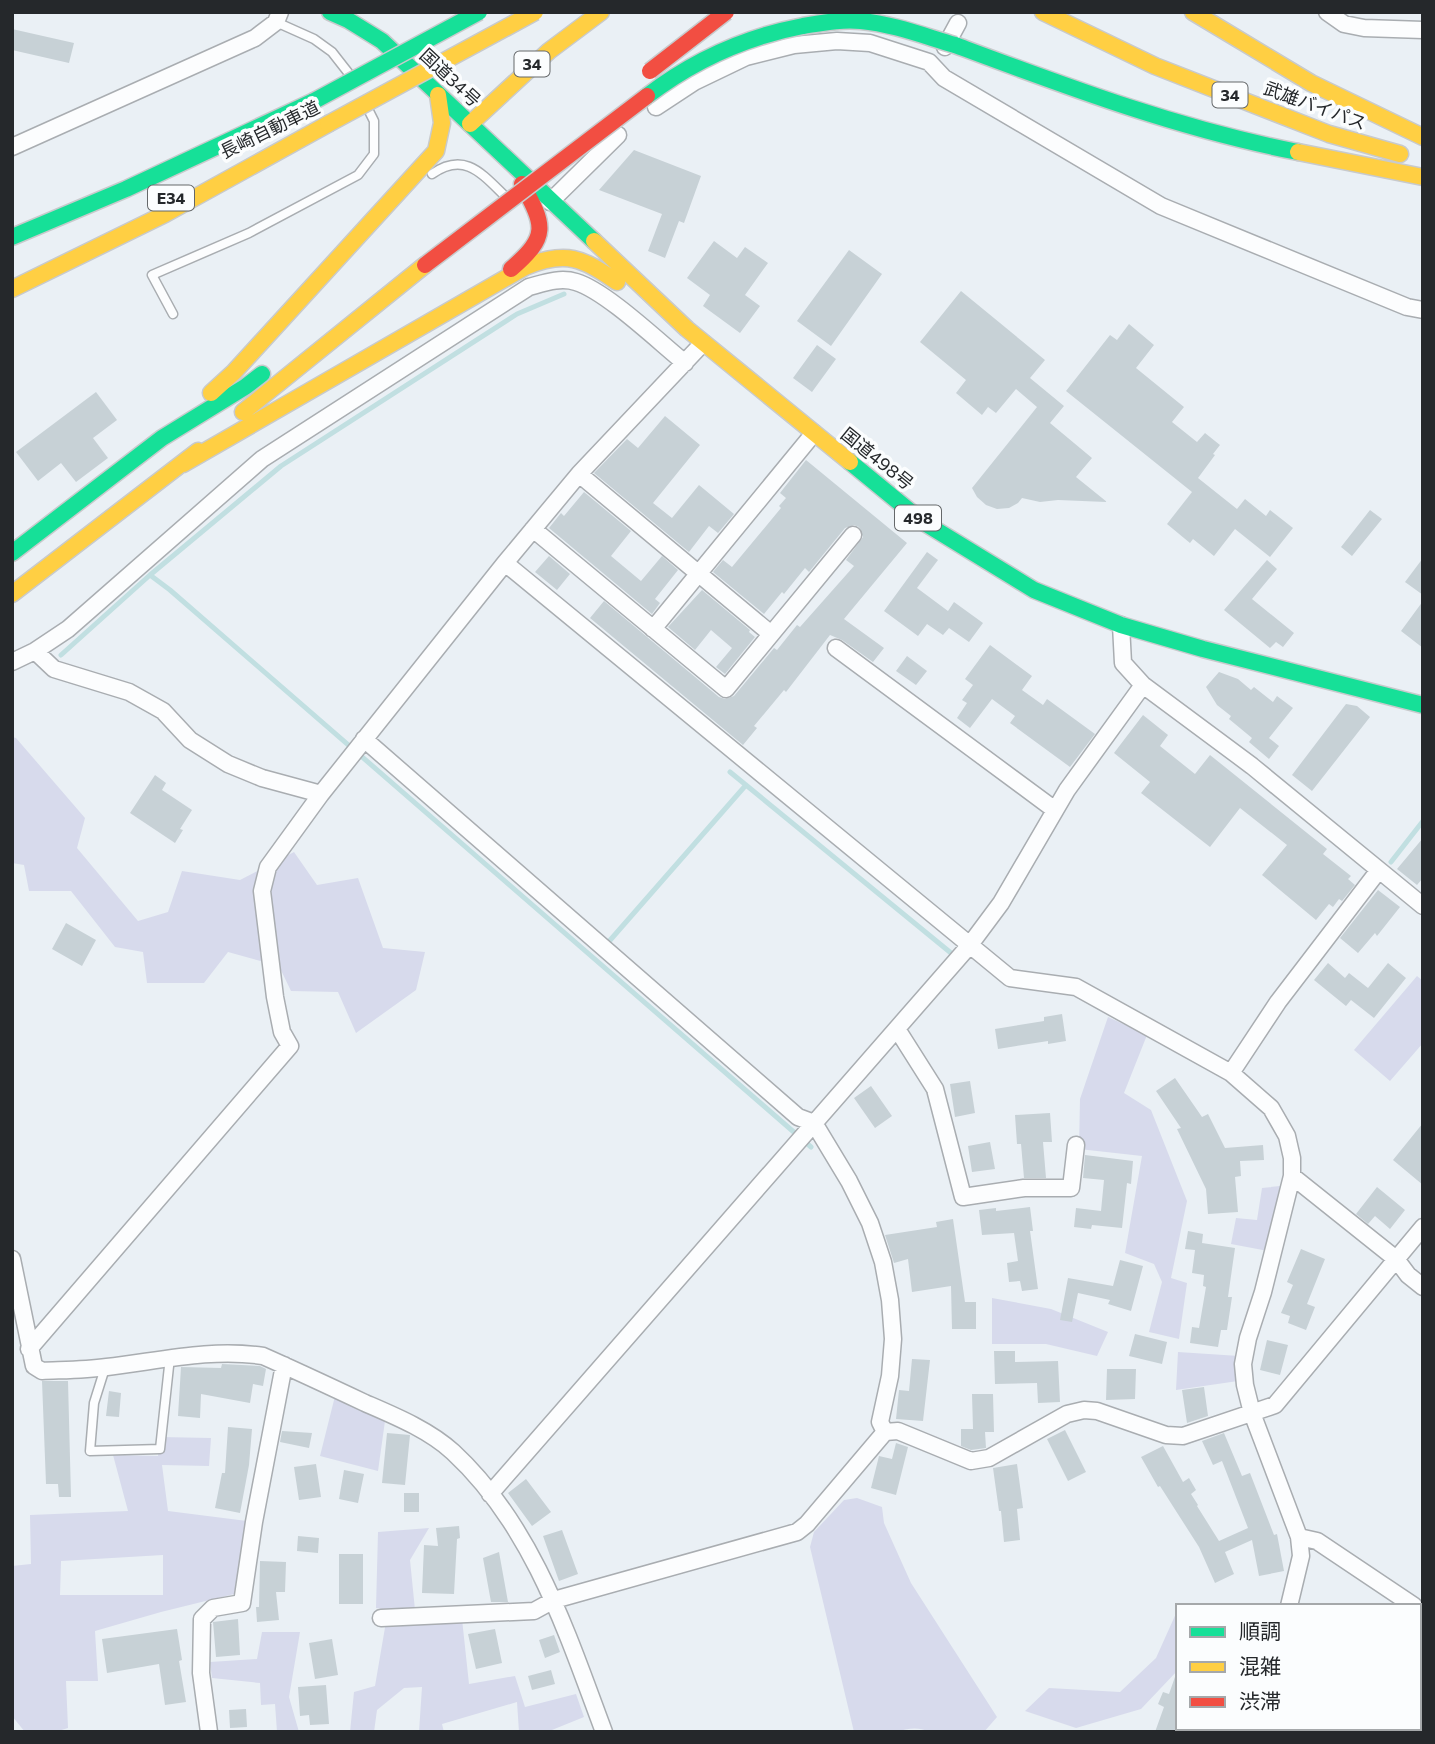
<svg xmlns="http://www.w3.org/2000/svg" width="1435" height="1744" viewBox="0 0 1435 1744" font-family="Commissioner,'Noto Sans JP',sans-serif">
<rect width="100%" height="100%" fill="#eaf0f5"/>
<path fill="#d7daec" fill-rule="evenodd" d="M12,737L16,738L85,818L77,848L138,921L168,912L182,871L240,880L294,852L317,885L358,878L383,948L425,952L416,990L356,1033L338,992L291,991L279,966L228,952L204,983H147L143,952L115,947L71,891H29L24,865L12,863Z
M1417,976L1423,981V1043L1390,1081L1354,1050Z
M1108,1017L1147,1035L1124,1093L1151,1110L1187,1201L1171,1278L1187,1283L1179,1339L1149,1332L1162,1282L1154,1264L1125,1253L1142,1156L1079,1149L1080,1099Z
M1280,1186L1268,1251L1231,1244L1236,1218L1257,1220L1262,1188Z
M992,1298L1051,1309L1108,1332L1097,1356L1046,1344H992Z
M1178,1352L1239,1356L1238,1381L1176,1390Z
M335,1396L385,1421L378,1471L320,1456Z
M160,1437L211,1438L209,1466L162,1465L168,1511L247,1521L234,1594L161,1612L95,1631L98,1681H66L68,1728L55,1732H25L12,1716V1566L31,1564L30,1515L128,1511L113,1455L158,1456ZM163,1555V1595H60L61,1561Z
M857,1498L882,1507L884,1523L911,1583L997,1717L984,1732H929C917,1726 908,1729 895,1732C882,1734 867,1732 854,1732L810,1547L814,1532L844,1500Z
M429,1528L410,1560L416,1620L462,1619L469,1684L515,1676L525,1707L576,1694L584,1717L547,1732H519L517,1702L442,1724L444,1732H419L422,1687L404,1688L377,1710L374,1732H350L354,1692L375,1686L388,1610L376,1608L378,1532Z
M1178,1609V1670L1141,1709L1076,1728L1025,1711L1049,1688L1120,1692L1156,1658Z
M262,1632H300L289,1697L299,1732H277L275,1704L261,1705L260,1683L212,1678L210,1662L257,1659Z"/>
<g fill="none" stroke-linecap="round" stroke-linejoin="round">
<path stroke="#c1dfe1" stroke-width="5" d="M150,575L170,590L811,1147
M61,655L150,575L281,466L517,314L564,294
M730,772L951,953
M1391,862L1423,821
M605,946L746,785"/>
</g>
<path fill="#c7d1d6" d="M12,29L74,43L69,63L12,50Z
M634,150L701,176L684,223L679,221L665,258L648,251L662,214L599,190Z
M714,241L737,258L745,247L768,263L745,295L760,306L740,333L703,306L710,295L687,278Z
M849,250L882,274L831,346L797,321Z
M961,291L1045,360L1030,378L1064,406L1050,423L1092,458L1076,477L1107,502L1058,500L1040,502L1022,498L1018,503L1009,508L997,509L986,505L977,497L972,488L1037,407L1016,389L996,413L988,407L982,415L956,393L966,380L920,342Z
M1129,324L1154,345L1136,368L1184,407L1172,422L1197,442L1205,433L1220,445L1213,454L1215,455L1198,478L1237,509L1245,499L1266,516L1270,510L1293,528L1270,557L1235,529L1214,556L1193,539L1190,543L1167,524L1192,492L1066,391L1110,335L1117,340Z
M817,345L836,359L812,392L793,378Z
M96,392L117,420L93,438L108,458L76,482L61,463L38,481L16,452Z
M665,416L700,445L653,503L672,518L699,485L734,514L718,533L709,526L689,552L594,473L627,439L638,448Z
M806,460L907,543L844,619L884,648L873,662L842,640L830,635L786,692L784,690L754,726L757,728L743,745L590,618L604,601L719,697L725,699L734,696L774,648L777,650L797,625L800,627L854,566L846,560L863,537L859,527L854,525L845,528L809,572L805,568L784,594L782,592L764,614L713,572L723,560L732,567L781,508L779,506L786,498L780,493Z
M584,492L631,531L611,556L641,581L662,556L678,570L655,599L660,603L652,614L549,528L561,513L564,516Z
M1370,510L1382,519L1352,556L1341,547Z
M927,552L938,560L917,588L948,611L954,602L983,623L969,642L949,628L943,635L927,624L918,636L884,611Z
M549,556L570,574L557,590L535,572Z
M1423,558V595L1405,582Z
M1267,560L1277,569L1252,599L1294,633L1283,647L1276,642L1270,648L1224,610Z
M702,590L750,630L749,632L755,637L725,674L716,667L732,648L711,630L695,650L668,627Z
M1423,601V648L1401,631Z
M990,645L1032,676L1022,690L1043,705L1047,699L1095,734L1070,767L1010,723L1015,716L992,699L970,728L957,718L967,703L962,700L973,685L965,679Z
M907,656L927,671L916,685L896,671Z
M1219,672L1238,679L1251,690L1254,687L1273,702L1277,696L1293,708L1269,738L1279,746L1269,759L1249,742L1252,738L1229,719L1231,716L1217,705L1206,687Z
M1346,704L1357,706L1370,717L1312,791L1292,775Z
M1143,715L1168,735L1160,746L1195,774L1210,755L1327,849L1323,854L1351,876L1348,879L1355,885L1342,901L1339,899L1333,907L1329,904L1316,920L1262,875L1287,845L1240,808L1210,847L1141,793L1150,782L1114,753Z
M155,775L166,783L162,790L192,810L180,829L183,830L175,843L130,813Z
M1423,838V878L1417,885L1397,869Z
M1378,890L1400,907L1377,936L1375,933L1358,953L1340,938Z
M66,923L96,940L82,966L52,949Z
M1328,963L1345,978L1349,973L1368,988L1388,963L1406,978L1374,1018L1351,1000L1346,1006L1314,980Z
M1062,1014L1066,1041L1048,1044V1041L998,1049L995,1029L1044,1021V1017Z
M1175,1078L1202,1117L1208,1114L1225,1148L1263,1145L1264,1160L1240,1161L1241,1176L1235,1177L1238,1212L1208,1214L1206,1189L1177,1129L1181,1128L1156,1091Z
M970,1081L975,1113L955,1117L950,1084Z
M871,1086L892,1116L875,1128L854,1098Z
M1050,1113L1052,1142H1043L1046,1178H1024L1021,1144H1017L1015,1115Z
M1423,1123V1185L1393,1160Z
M990,1142L995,1169L972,1172L968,1146Z
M1085,1155L1133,1161L1131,1184L1127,1183L1122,1228L1092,1225L1091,1229L1074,1227L1076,1208L1101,1211L1104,1180L1083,1178Z
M1377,1187L1405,1210L1390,1229L1375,1216L1368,1224L1356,1214Z
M1030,1207L1033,1231H1030L1038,1289L1022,1291L1020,1281L1009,1282L1007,1263L1018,1261L1014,1233L982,1235L979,1210L996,1208V1211Z
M953,1219L965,1302H976V1329H952L951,1286L912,1292L908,1259L894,1263L885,1235L937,1227L936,1222Z
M1188,1231L1203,1234L1202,1243L1235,1248L1228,1297H1232L1227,1330H1221L1218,1347L1190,1343L1192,1327L1199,1328L1206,1287L1203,1286L1204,1275L1192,1273L1195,1250L1185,1249Z
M1301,1249L1325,1259L1307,1304L1315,1307L1306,1330L1288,1323L1290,1316L1281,1313L1293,1285L1287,1282Z
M1120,1260L1143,1266L1131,1311L1108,1304L1110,1300L1078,1293L1072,1322L1060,1320L1068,1278L1113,1286Z
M1135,1334L1167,1342L1162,1364L1129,1356Z
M1267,1340L1288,1345L1280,1375L1260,1370Z
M994,1351H1015V1362L1058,1361L1060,1402L1038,1403L1037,1383L995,1384Z
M912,1359L930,1360L923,1421L896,1419L899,1390L909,1391Z
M222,1364L260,1366L266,1369L263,1386L253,1384L250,1403L201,1394L200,1418L178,1416L181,1367L221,1368Z
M1107,1369H1136L1135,1399L1106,1400Z
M42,1381H68L71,1497H59L58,1484H46Z
M1204,1387L1208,1416L1187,1423L1182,1390Z
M109,1391L121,1393L119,1417L106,1416Z
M972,1394H993L994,1432H985L986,1448L971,1450L961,1446V1429H973Z
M228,1427L252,1429L249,1465L240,1513L215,1508L222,1473H225Z
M1065,1430L1086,1472L1068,1481L1047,1439Z
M282,1431L312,1433L309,1448L280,1442Z
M387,1433L410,1435L405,1485L382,1483Z
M1224,1433L1242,1476L1250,1473L1274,1535L1277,1534L1284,1571L1259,1576L1252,1540L1225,1552L1234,1574L1215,1583L1199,1547L1160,1486L1158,1487L1141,1457L1163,1446L1183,1482L1189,1478L1196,1490L1191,1494L1198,1505L1197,1506L1219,1541L1248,1528L1222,1461L1213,1465L1202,1441Z
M896,1443L908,1447L896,1495L871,1488L879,1456L892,1459Z
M316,1464L321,1497L299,1500L294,1467Z
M1017,1464L1023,1508L1017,1509L1020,1540L1004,1542L1001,1511H999L993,1468Z
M344,1470L364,1474L358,1503L339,1499Z
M526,1479L551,1512L532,1526L508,1493Z
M404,1493H419V1512H404Z
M459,1526L460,1538L457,1539L454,1594L422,1593L424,1545L438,1546L436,1528Z
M562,1530L578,1574L559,1581L543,1536Z
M298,1536L319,1538L318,1553L297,1551Z
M499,1552L508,1602H491L483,1558Z
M339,1554H363V1604H339Z
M260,1561L286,1562L285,1592H276L279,1620L257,1622L256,1607H259Z
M238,1619L240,1655L216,1657L213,1622Z
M177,1629L182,1660L179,1661L186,1702L165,1705L159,1664L107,1673L102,1639Z
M495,1629L502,1663L476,1669L468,1634Z
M554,1635L560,1652L545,1658L539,1640Z
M332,1639L338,1675L315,1679L309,1643Z
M551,1670L555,1684L532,1690L528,1676Z
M1176,1674L1178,1732H1155L1164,1707L1158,1704L1163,1692L1169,1694Z
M326,1685L329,1724L310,1725L309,1715L300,1716L298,1687Z
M246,1709L247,1727L230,1728L229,1710Z"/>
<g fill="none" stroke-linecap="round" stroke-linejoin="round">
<defs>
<path id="lane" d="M276,22L314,39L332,52L350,75
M432,174C465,151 482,174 506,197
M173,314L152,275L249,233L358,175L374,154V121L369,111
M105,1368L94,1403L90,1451L160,1449L170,1357"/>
<path id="street" d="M1327,12L1344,24L1364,28L1423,30
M945,47L958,23
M656,107L694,82L746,57L794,45L837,41L870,43L929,62L944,78L1161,206L1407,307L1423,310
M12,147L255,38L276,22L280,12
M550,202L618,135
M579,474L771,634
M533,529L726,689L853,535
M505,563L1010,978L1076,987L1231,1073L1271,1108L1287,1136L1292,1158V1176L1263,1292L1248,1338L1243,1364L1245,1385L1252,1413L1299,1537L1301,1556L1289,1606
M1121,625L1123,663L1143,685L1252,766L1423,906
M653,629L814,433
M836,648L1055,810
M35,651L54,669L129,692L163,711L190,740L228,764L262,778L321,794L505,563L579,474L703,343
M12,662L35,651L68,629L262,459L529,287C544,283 560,277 576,282C606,291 659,342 685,363
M364,739L798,1117L814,1123L849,1181L870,1223L883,1262L890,1300L893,1339L890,1376L880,1422L885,1432
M897,1029L935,1089L963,1197L1024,1188H1071L1076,1145
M1231,1073L1278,1002L1379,870
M1292,1176L1396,1259L1408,1275L1423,1287
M12,1259L34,1366L42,1371C63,1370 85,1370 107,1367C159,1361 211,1348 263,1356C297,1371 331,1387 365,1403C395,1416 429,1430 453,1452C533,1526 567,1633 604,1732
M29,1349L290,1046L282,1032L275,997L262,891L268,867L321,794
M490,1494L969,946L1001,903L1067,790L1143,685
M1299,1537L1317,1541L1414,1606
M381,1618L534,1611L554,1600L797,1532L807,1524L885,1432L898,1431L971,1461L989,1458L1067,1414L1084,1410L1097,1411L1166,1435L1183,1436L1275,1405L1423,1227
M1266,1728V1732
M209,1732L201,1673L202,1619L213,1608L242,1603L254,1522L284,1365"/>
<path id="fast" d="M330,12L348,20L382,41L594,241
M955,45C1068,87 1179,129 1298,152
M12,237L126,189L314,101
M850,462L923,522L1034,590L1121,625L1203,649L1423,705
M12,553L162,438L245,387L262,374"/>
<path id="slow" d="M1043,12L1155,66L1329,134L1400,154
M1193,12L1311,83L1423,137
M470,124L549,51L601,12
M1298,152L1423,177
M594,241L687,329L850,462
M12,289L165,214L328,124
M211,393L234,372L436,151L442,123L438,95
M243,412L425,265
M183,464L525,267C566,250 583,258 617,282
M12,594L198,451"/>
<path id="jam" d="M511,269C549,236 545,226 522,184"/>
</defs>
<use href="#lane" stroke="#a9adb1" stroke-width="11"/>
<use href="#street" stroke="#a9adb1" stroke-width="19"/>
<use href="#fast" stroke="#c8cacc" stroke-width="19"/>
<use href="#slow" stroke="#c8cacc" stroke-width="19"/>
<use href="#jam" stroke="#c8cacc" stroke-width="19"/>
<use href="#lane" stroke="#fcfdfe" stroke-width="8"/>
<use href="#street" stroke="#fcfdfe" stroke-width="16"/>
<use href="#fast" stroke="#16e098" stroke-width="16"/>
<use href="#slow" stroke="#ffcf43" stroke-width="16"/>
<use href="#jam" stroke="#f24e42" stroke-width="16"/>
<defs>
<path id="fast-bridge" d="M647,96C694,60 745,37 803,26C822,23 841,19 861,21C893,24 924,36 955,45
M314,101L479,12"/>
<path id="slow-bridge" d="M328,124L535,12"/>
<path id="jam-bridge" d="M650,71L726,12
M425,265L647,96"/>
</defs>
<use href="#fast-bridge" stroke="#c8cacc" stroke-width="19" stroke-linecap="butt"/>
<use href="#slow-bridge" stroke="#c8cacc" stroke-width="19" stroke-linecap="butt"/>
<use href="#jam-bridge" stroke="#c8cacc" stroke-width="19" stroke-linecap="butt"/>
<use href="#fast-bridge" stroke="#16e098" stroke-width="16"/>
<use href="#slow-bridge" stroke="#ffcf43" stroke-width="16"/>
<use href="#jam-bridge" stroke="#f24e42" stroke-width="16"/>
</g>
<g text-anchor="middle" stroke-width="7" stroke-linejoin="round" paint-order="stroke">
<g fill="#fbfdfe" stroke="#65686a" stroke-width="2">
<rect x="514.5" y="51.5" width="35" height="25" rx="5"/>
<rect x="1212.5" y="82.5" width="35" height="25" rx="5"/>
<rect x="148" y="185.5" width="46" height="25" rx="5"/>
<rect x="895" y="505.5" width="46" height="25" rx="5"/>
</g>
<g font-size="16" font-weight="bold" fill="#25282b">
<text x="532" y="70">34</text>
<text x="1230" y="101">34</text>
<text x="171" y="204">E34</text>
<text x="918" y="524">498</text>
</g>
<g font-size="18" fill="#25282b" stroke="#fbfdfe">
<text transform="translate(450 78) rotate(43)" y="6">国道34号</text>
<text transform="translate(1315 106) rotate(20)" y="6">武雄バイパス</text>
<text transform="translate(270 130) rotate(-26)" y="6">長崎自動車道</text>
<text transform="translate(877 459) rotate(39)" y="6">国道498号</text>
</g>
</g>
<rect width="1435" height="1744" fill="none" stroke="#25282b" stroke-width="28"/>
<rect x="1176" y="1604" width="245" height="126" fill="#fbfdfe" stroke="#a5a8aa" stroke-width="2"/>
<rect x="1190" y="1627" width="35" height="10" fill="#16e098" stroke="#a5a8aa" stroke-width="2"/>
<text x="1239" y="1639" font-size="21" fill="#25282b">順調</text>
<rect x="1190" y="1662" width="35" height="10" fill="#ffcf43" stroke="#a5a8aa" stroke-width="2"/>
<text x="1239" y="1674" font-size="21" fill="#25282b">混雑</text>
<rect x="1190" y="1697" width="35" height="10" fill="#f24e42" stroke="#a5a8aa" stroke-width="2"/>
<text x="1239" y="1709" font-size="21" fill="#25282b">渋滞</text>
</svg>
